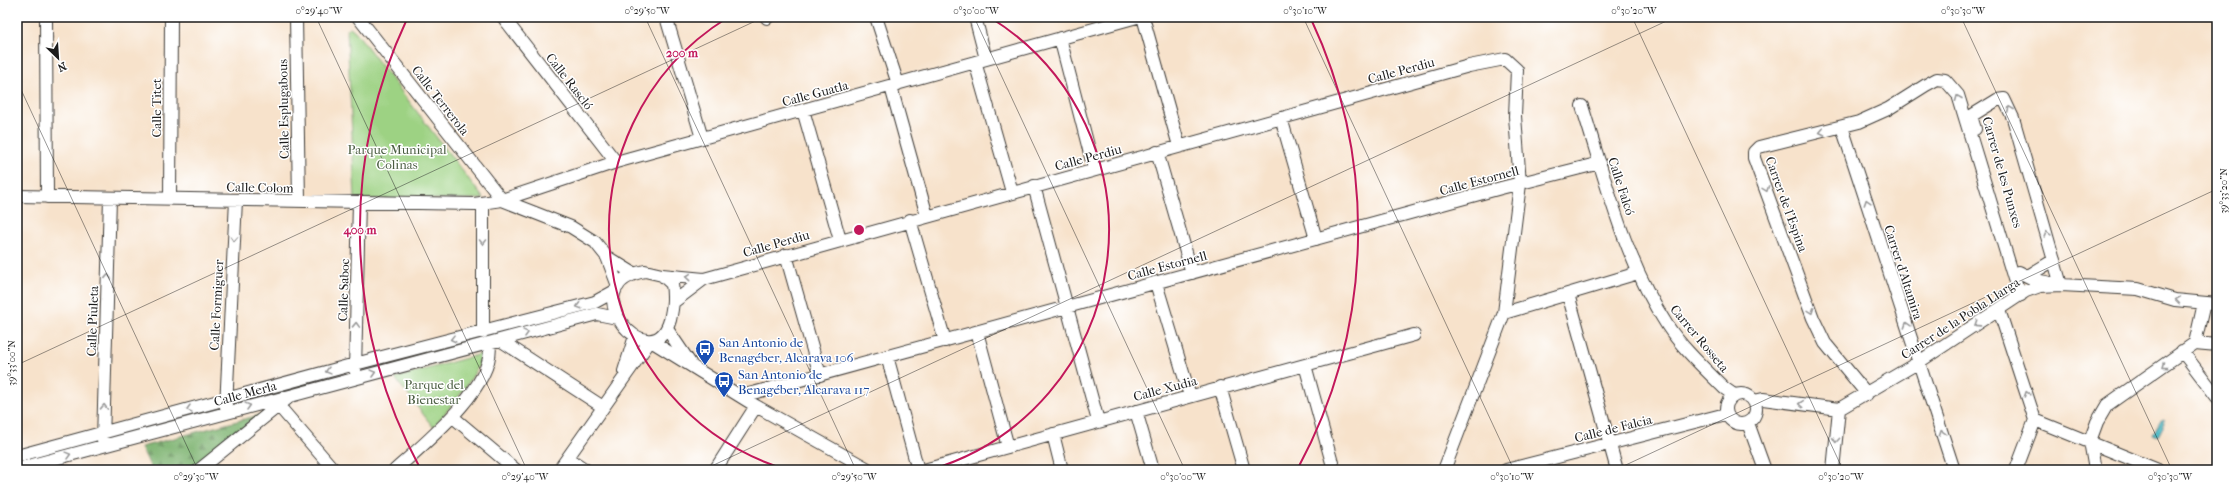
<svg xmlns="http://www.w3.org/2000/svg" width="2234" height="487" viewBox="0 0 2234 487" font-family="'IM FELL French Canon',serif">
<defs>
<pattern id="forest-firs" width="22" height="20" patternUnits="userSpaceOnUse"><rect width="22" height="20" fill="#7eb471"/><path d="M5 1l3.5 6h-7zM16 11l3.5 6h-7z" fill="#66925c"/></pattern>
<pattern id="water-waves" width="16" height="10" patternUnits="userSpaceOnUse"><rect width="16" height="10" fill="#4fbdc7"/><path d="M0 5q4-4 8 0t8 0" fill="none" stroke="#4199a1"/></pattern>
</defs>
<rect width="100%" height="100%" fill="#fff"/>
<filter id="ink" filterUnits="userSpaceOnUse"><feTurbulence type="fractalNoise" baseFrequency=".025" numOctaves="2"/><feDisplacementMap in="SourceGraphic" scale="8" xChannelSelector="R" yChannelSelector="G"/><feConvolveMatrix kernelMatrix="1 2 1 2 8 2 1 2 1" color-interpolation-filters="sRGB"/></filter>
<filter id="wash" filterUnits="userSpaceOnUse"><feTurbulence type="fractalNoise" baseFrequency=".012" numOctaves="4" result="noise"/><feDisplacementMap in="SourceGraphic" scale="16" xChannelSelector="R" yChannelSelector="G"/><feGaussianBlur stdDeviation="0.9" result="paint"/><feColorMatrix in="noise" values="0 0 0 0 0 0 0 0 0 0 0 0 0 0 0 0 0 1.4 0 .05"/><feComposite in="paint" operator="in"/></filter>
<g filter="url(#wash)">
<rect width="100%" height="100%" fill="#f7e2cb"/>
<path fill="url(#forest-firs)" stroke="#4d6846" d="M267,413L194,470H152L141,447Z"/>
<path fill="#9dd283" stroke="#5c7750" d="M350,27L355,31L484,199H355L347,30Z
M481,354L483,357C471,383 453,405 433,427L395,378Z"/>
<path fill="url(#water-waves)" stroke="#366c72" d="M2164,419L2165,423L2158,436L2153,434L2160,421Z"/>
</g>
<g filter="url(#ink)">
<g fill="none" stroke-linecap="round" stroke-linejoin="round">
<defs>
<path id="minor" d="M46,17L47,197
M296,17L299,201
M358,17L502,200
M503,17L616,162
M666,17L702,138
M767,17V18
M876,17L898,84
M975,17L986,59
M1143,17L1179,146
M1060,38L1094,169
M975,62L1012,192
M891,87L927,216
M1582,106C1606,181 1624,259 1667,325C1682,348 1705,369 1724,388L1734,395
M803,110L840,240
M1281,118L1316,239
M1842,127L1954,470
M1975,129L1971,116L1997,100L2004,99L2013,118L2061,285L2035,280L2019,272
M1157,152L1192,273
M1034,186L1098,421
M17,196L474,204L502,200L616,162L1137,17
M170,199L171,17
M502,200L571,227L595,242L607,257
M910,220L945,341
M786,255L820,375
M645,271L662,275L672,284C674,298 673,306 670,320C653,381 568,286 645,271Z
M662,275L704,279L675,301
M2028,276L2054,260
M704,279L1469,66L1505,59L1517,70L1515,116L1520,184L1504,313L1444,470
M1156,283L1190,396
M618,286L607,257L633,273
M1568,294L1617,470
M1999,310L2035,420L2016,470
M1504,313L1638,273
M667,329L690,363
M483,332V203
M977,332L1008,447
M500,340L603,407
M651,341L756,406L870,470
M2195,343L2217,345
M2182,351L2217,397
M887,356L918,470
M1305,365L1334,470
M355,370L359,202
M624,371L635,336
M1220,387L1244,470
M1726 409a15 15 0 1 1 30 0a15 15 0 1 1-30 0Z
M1867,394L1825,343L1813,318L1754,158V152L1759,147L1859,122L1888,109L1926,85L1937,79L1945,80L1958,95L2014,279L2021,295
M742,396L1501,188L1600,163
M1754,401L1763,399L1839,409
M278,405L334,470
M226,407L236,200
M1839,409L1919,362L2026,291L2040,286L2061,285L2138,289L2175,300L2217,304
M1136,411L1153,470
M453,417L516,470
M2035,420L2158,470
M1748,423L1765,470
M1053,434L1062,470
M103,440L110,198
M17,456L355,364L595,302L615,291
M568,458L586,470
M17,469L597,314L617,318
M199,470L288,398
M395,470C423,445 498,384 489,343
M559,470L650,341
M715,470L756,406
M924,470L1414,335
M1506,470L1726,414
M1833,470L1839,409
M2095,470L2090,441L2097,422L2107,405L2195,343L2204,303"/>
</defs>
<use href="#minor" stroke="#3d3a36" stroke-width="14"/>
<use href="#minor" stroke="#fff" stroke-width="12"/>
</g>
<defs><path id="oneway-chevron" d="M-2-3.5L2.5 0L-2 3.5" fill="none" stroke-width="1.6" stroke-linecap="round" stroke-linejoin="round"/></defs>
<g stroke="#999">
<use href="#oneway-chevron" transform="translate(1958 98) rotate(-112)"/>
<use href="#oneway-chevron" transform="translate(2010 109) rotate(-112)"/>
<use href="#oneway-chevron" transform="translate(1822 132) rotate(168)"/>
<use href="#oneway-chevron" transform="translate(1766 189) rotate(70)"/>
<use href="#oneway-chevron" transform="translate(1867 202) rotate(-108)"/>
<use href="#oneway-chevron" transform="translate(2047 234) rotate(-106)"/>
<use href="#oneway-chevron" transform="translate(234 239) rotate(93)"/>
<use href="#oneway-chevron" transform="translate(483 242) rotate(90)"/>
<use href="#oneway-chevron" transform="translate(108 277) rotate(-88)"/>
<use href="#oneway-chevron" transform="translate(688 277) rotate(-175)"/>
<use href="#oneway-chevron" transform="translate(2178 300) rotate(-172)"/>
<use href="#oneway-chevron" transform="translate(579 306) rotate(165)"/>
<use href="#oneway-chevron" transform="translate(1811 311) rotate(70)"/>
<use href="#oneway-chevron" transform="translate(1977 324) rotate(147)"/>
<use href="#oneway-chevron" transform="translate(356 325) rotate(-88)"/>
<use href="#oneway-chevron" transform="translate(1907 325) rotate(-108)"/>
<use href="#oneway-chevron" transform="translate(526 333) rotate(-15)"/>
<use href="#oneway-chevron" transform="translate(453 339) rotate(166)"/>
<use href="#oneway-chevron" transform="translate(2164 366) rotate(144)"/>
<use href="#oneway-chevron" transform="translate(328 371) rotate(165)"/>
<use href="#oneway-chevron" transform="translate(373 373) rotate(-15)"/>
<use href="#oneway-chevron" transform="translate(2027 394) rotate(-108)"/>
<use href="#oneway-chevron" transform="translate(1801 404) rotate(-175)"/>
<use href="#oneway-chevron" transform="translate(248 406) rotate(-15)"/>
<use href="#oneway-chevron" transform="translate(104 407) rotate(-88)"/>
<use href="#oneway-chevron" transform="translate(189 409) rotate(165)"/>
<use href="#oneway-chevron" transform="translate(1942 433) rotate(-108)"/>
<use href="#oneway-chevron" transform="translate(1836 440) rotate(95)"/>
<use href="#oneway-chevron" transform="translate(68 455) rotate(-15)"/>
</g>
</g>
<path fill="none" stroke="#1c1c1c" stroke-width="1" stroke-opacity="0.45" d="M316,17L527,470M645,17L856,470M974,17L1185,470M1303,17L1514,470M1632,17L1843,470M1961,17L2172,470M17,81L198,470M17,365L764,17M703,470L1675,17M1615,470L2217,189"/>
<g fill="none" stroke="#c2185b" stroke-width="2">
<path d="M788 470A250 250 0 0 1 727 18M991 18A250 250 0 0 1 930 470"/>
<path d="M420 468A499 499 0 0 1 407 19M1311 19A499 499 0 0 1 1298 468"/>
</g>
<defs>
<symbol id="bus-pin" viewBox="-11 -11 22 30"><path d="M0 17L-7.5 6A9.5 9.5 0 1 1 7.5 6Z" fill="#1a4fb4" stroke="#fff"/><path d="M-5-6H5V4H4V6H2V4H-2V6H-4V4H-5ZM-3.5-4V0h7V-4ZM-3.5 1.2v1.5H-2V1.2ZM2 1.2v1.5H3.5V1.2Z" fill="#fff"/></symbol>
</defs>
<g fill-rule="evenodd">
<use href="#bus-pin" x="694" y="338" width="22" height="30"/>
<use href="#bus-pin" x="713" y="370" width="22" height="30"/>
</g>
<g text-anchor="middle" stroke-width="3" stroke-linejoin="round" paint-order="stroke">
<g font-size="13" fill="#1c1c1c" stroke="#fff">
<text transform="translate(1401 70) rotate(-15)" y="5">Calle Perdiu</text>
<text transform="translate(570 81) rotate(52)" y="5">Calle Rascló</text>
<text transform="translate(815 93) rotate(-15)" y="5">Calle Guatla</text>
<text transform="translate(441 100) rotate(52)" y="5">Calle Terrerola</text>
<text transform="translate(156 108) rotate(-90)" y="5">Calle Titet</text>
<text transform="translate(283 109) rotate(-91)" y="5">Calle Esplugabous</text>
<text transform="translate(1088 157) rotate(-15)" y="5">Calle Perdiu</text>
<text transform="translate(2003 172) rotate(74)" y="5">Carrer de les Punxes</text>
<text transform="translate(1479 180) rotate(-15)" y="5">Calle Estornell</text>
<text transform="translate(1622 186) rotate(72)" y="5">Calle Falcó</text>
<text transform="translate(260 187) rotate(1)" y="5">Calle Colom</text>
<text transform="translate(1787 204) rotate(70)" y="5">Carrer de l'Espina</text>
<text transform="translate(776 243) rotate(-16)" y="5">Calle Perdiu</text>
<text transform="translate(1167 265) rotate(-15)" y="5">Calle Estornell</text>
<text transform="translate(1904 272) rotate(72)" y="5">Carrer d'Altamira</text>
<text transform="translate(343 290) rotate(-88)" y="5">Calle Saboc</text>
<text transform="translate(216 305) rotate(-87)" y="5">Calle Formiguer</text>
<text transform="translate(1960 318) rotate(-33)" y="5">Carrer de la Pobla Llarga</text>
<text transform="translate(92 321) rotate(-88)" y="5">Calle Piuleta</text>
<text transform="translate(1700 338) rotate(50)" y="5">Carrer Rosseta</text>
<text transform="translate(1165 388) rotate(-15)" y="5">Calle Xudia</text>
<text transform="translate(245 393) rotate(-15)" y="5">Calle Merla</text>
<text transform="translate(1613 428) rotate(-14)" y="5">Calle de Falcia</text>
</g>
<g font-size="13" fill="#495c40" stroke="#fff">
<text x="397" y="154">Parque Municipal<tspan x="397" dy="15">Colinas</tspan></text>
<text x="434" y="389">Parque del<tspan x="434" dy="15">Bienestar</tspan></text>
</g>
<g font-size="13" fill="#164399" stroke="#fff" text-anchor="start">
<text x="719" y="347">San Antonio de<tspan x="719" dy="15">Benagéber, Alcarava 106</tspan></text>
<text x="738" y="379">San Antonio de<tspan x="738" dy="15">Benagéber, Alcarava 117</tspan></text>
</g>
</g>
<circle cx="859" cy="230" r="6" fill="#c2185b" stroke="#fff" stroke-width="2"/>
<g font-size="12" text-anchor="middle" font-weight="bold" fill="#c2185b" stroke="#fff" stroke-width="3" stroke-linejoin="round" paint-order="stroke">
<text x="682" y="57">200 m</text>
<text x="360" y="234">400 m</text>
</g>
<rect width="2234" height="487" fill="none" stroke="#fff" stroke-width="44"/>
<g transform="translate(58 58) rotate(155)" stroke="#ffffff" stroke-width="3" paint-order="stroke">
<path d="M0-3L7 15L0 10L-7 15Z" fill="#1c1c1c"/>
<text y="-6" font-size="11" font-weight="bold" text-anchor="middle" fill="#1c1c1c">N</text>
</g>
<rect x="22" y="22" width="2190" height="443" fill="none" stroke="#1c1c1c" stroke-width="1.5"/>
<g font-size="10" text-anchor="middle" fill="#1c1c1c">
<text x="319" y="14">0°29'40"W</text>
<text x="647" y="14">0°29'50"W</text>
<text x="976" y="14">0°30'00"W</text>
<text x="1305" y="14">0°30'10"W</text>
<text x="1634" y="14">0°30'20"W</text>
<text x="1963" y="14">0°30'30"W</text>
<text transform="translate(2223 191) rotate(-90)" y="4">39°33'20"N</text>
<text transform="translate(11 363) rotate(-90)" y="4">39°33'00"N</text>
<text x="196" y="480">0°29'30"W</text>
<text x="525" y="480">0°29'40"W</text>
<text x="854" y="480">0°29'50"W</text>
<text x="1183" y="480">0°30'00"W</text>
<text x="1512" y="480">0°30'10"W</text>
<text x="1841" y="480">0°30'20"W</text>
<text x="2170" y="480">0°30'30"W</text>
</g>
</svg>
